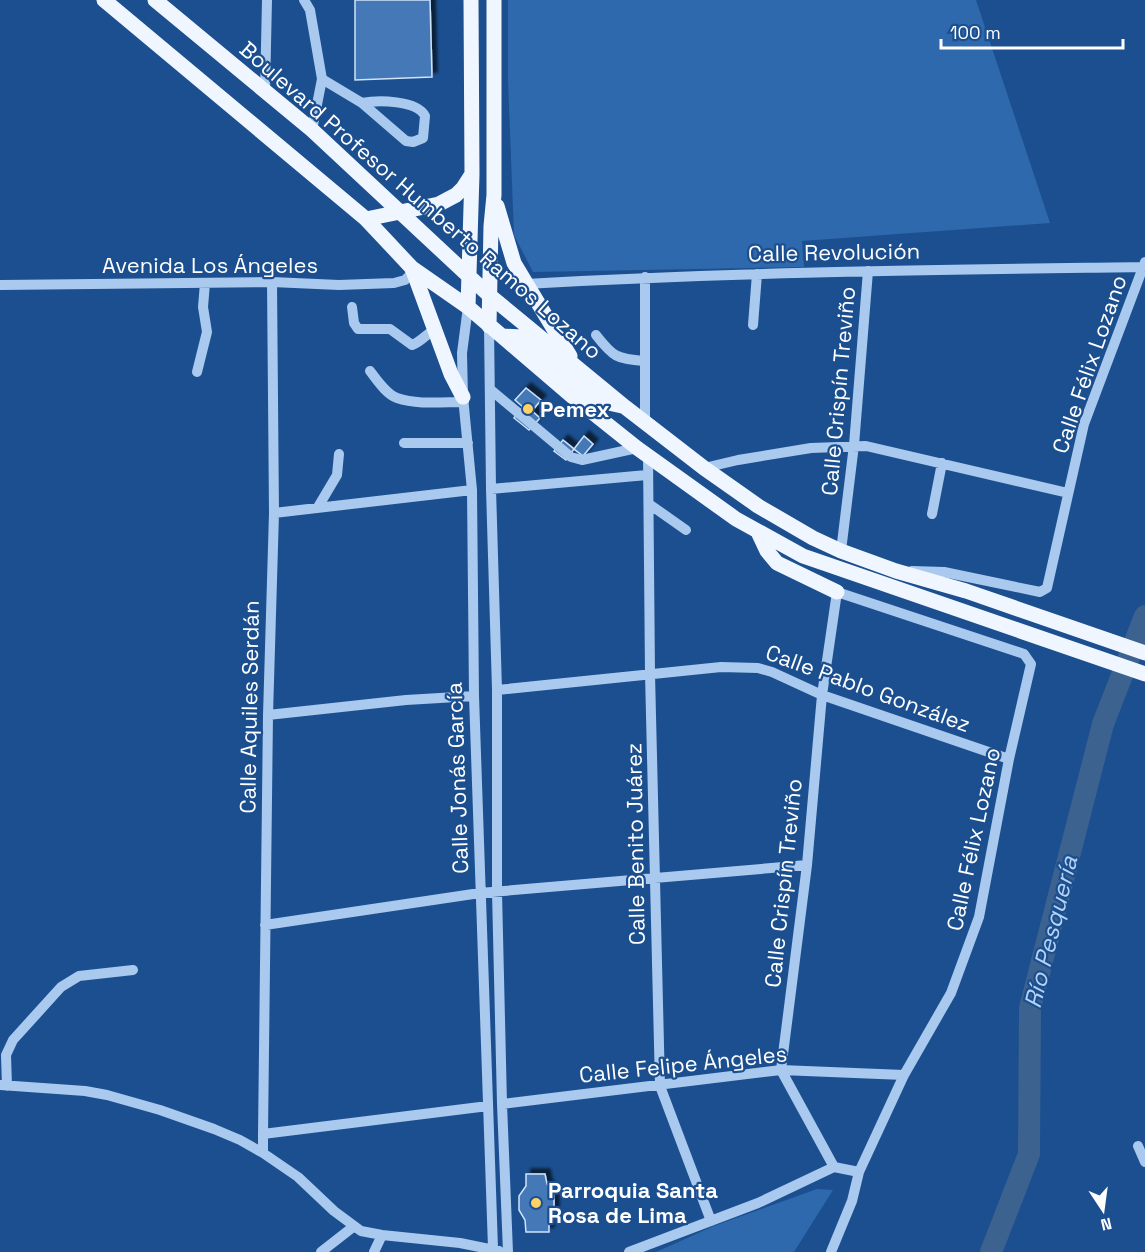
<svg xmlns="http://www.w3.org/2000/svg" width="1145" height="1252" viewBox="0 0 1145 1252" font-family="'Space Grotesk',sans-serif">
<defs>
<filter id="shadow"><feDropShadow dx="5" dy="-5" stdDeviation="1.5" flood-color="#0009"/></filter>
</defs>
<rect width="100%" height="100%" fill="#1b4f8f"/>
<path fill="#2e69ad" d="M508,0H976L1050,223L802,241L804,267L533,272L514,235L508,80Z
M817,1189L833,1190L794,1252H656L714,1226Z"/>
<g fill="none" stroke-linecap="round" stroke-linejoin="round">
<path stroke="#3c6290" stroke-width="22" d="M991,1252L1029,1154L1030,1008L1103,724L1145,616"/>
</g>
<path fill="#4478b7" stroke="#cfe3fa" stroke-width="1.5" filter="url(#shadow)" d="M355,0H430L432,77L355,80Z
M526,388L541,400L532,411L540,418L529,430L514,418L523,407L515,400Z
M584,436L593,444L583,456L574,449Z
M563,440L574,449L566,460L554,451Z
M526,1174H545L547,1184L554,1193V1211L549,1220V1232H526L525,1220L519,1210V1196L526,1186Z"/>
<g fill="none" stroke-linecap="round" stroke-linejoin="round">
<path stroke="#a9c9ee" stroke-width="10" d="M304,0L310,10L322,79
M265,91L267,0
M312,130L322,79L362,103L406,141L413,142L423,138L425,116C417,100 378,100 362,103
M645,277V422
M526,284C731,272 937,270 1143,267
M0,285L272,282L339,285L394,283L405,280L409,276L412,268
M352,307L354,323L358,329H390L412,345C422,341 425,335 434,330
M468,307L462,353L463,397L472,490L474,696L493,1248
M753,325L757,274
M489,326L491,489L497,690V892L502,1104L508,1252
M596,335C613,357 617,359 644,361
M370,371C377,380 386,394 397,398C417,405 443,402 464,402
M197,372L207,332L203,307L205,283
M491,390L571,457L582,460L637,448
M404,443H468
M648,456L650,674L660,1086L711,1221
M704,468L738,460L811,448L866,446L1068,493
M491,489L647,475
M649,504L686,530
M318,507L337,475L339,454
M274,513L472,490
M932,514L942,463
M841,551L854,445L868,271
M912,571L944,572L1040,592L1047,588L1084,424L1145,262
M497,690L721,667L758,668L772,672L822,695L1009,759
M268,715L406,700L474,696
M265,925L480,893L807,865
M0,1085L85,1091L107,1095L160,1110L214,1129L240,1140L263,1153L298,1177L334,1211L361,1231L382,1235L460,1243L499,1251
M7,1086L6,1055L13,1040L61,987L79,976L133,970
M502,1104L781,1070L904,1075
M263,1134L268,715L274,513L272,282
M1138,1146L1145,1162
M263,1153V1134L488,1106
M321,1252L353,1227
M374,1252L382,1235
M629,1252L758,1203L834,1167L859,1172
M831,1252L852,1201L859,1172L904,1075L951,993L979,917L1009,759L1031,664L1024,654L837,592L822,695L807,865L781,1070L834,1167"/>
<path stroke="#f0f6ff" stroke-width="15" d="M104,0L366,219L412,268L468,307L573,397L637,448L736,519L803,556L1145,674
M155,0L312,130L489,295L625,407L704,468L758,506L813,538L841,551L896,571L966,591L1145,653
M497,206L514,263L570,356
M366,219L439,204L456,195L463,188L472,174
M412,268L451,374L463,397
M468,307L472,174L471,0
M489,326L491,226L494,195V0
M502,336L522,337L595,400L622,406
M759,534L767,551L777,563L837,592"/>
</g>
<g fill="#ffd166" stroke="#1b4f8f" stroke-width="2">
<circle cx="528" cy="409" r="6"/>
<circle cx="536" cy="1203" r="6"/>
</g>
<g text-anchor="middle" stroke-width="4.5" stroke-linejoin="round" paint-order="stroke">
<g font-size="22" fill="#fff" stroke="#1b4f8f">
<text transform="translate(421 200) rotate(41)" y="8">Boulevard Profesor Humberto Ramos Lozano</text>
<text transform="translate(834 252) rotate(-1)" y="8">Calle Revolución</text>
<text x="210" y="273">Avenida Los Ángeles</text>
<text transform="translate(1089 364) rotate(-71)" y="8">Calle Félix Lozano</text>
<text transform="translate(838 391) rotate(-85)" y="8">Calle Crispín Treviño</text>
<text transform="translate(868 688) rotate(20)" y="8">Calle Pablo González</text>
<text transform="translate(249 707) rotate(-89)" y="8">Calle Aquiles Serdán</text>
<text transform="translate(457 778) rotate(-92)" y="8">Calle Jonás García</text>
<text transform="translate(973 839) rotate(-78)" y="8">Calle Félix Lozano</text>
<text transform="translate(635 844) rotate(-91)" y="8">Calle Benito Juárez</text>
<text transform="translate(783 883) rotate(-84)" y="8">Calle Crispín Treviño</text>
<text transform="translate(683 1064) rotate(-6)" y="8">Calle Felipe Ángeles</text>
</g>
<g font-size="22" font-weight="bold" fill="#fff" stroke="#1b4f8f" text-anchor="start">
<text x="540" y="417">Pemex</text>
<text x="548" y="1198">Parroquia Santa<tspan x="548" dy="25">Rosa de Lima</tspan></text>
</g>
<g font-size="24" font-style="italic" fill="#b5d3f5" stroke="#1b4f8f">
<text transform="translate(1051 932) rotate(-76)" y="8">Río Pesquería</text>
</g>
</g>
<g transform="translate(1103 1210) rotate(167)" stroke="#1b4f8f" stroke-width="4.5" paint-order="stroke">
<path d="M0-4.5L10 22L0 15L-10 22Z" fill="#ffffff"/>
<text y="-9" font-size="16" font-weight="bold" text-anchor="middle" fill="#ffffff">N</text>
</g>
<path d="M941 39v9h182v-9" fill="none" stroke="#ffffff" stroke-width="3"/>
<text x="950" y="39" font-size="18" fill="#ffffff" stroke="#1b4f8f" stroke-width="4.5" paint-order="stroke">100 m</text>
</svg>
